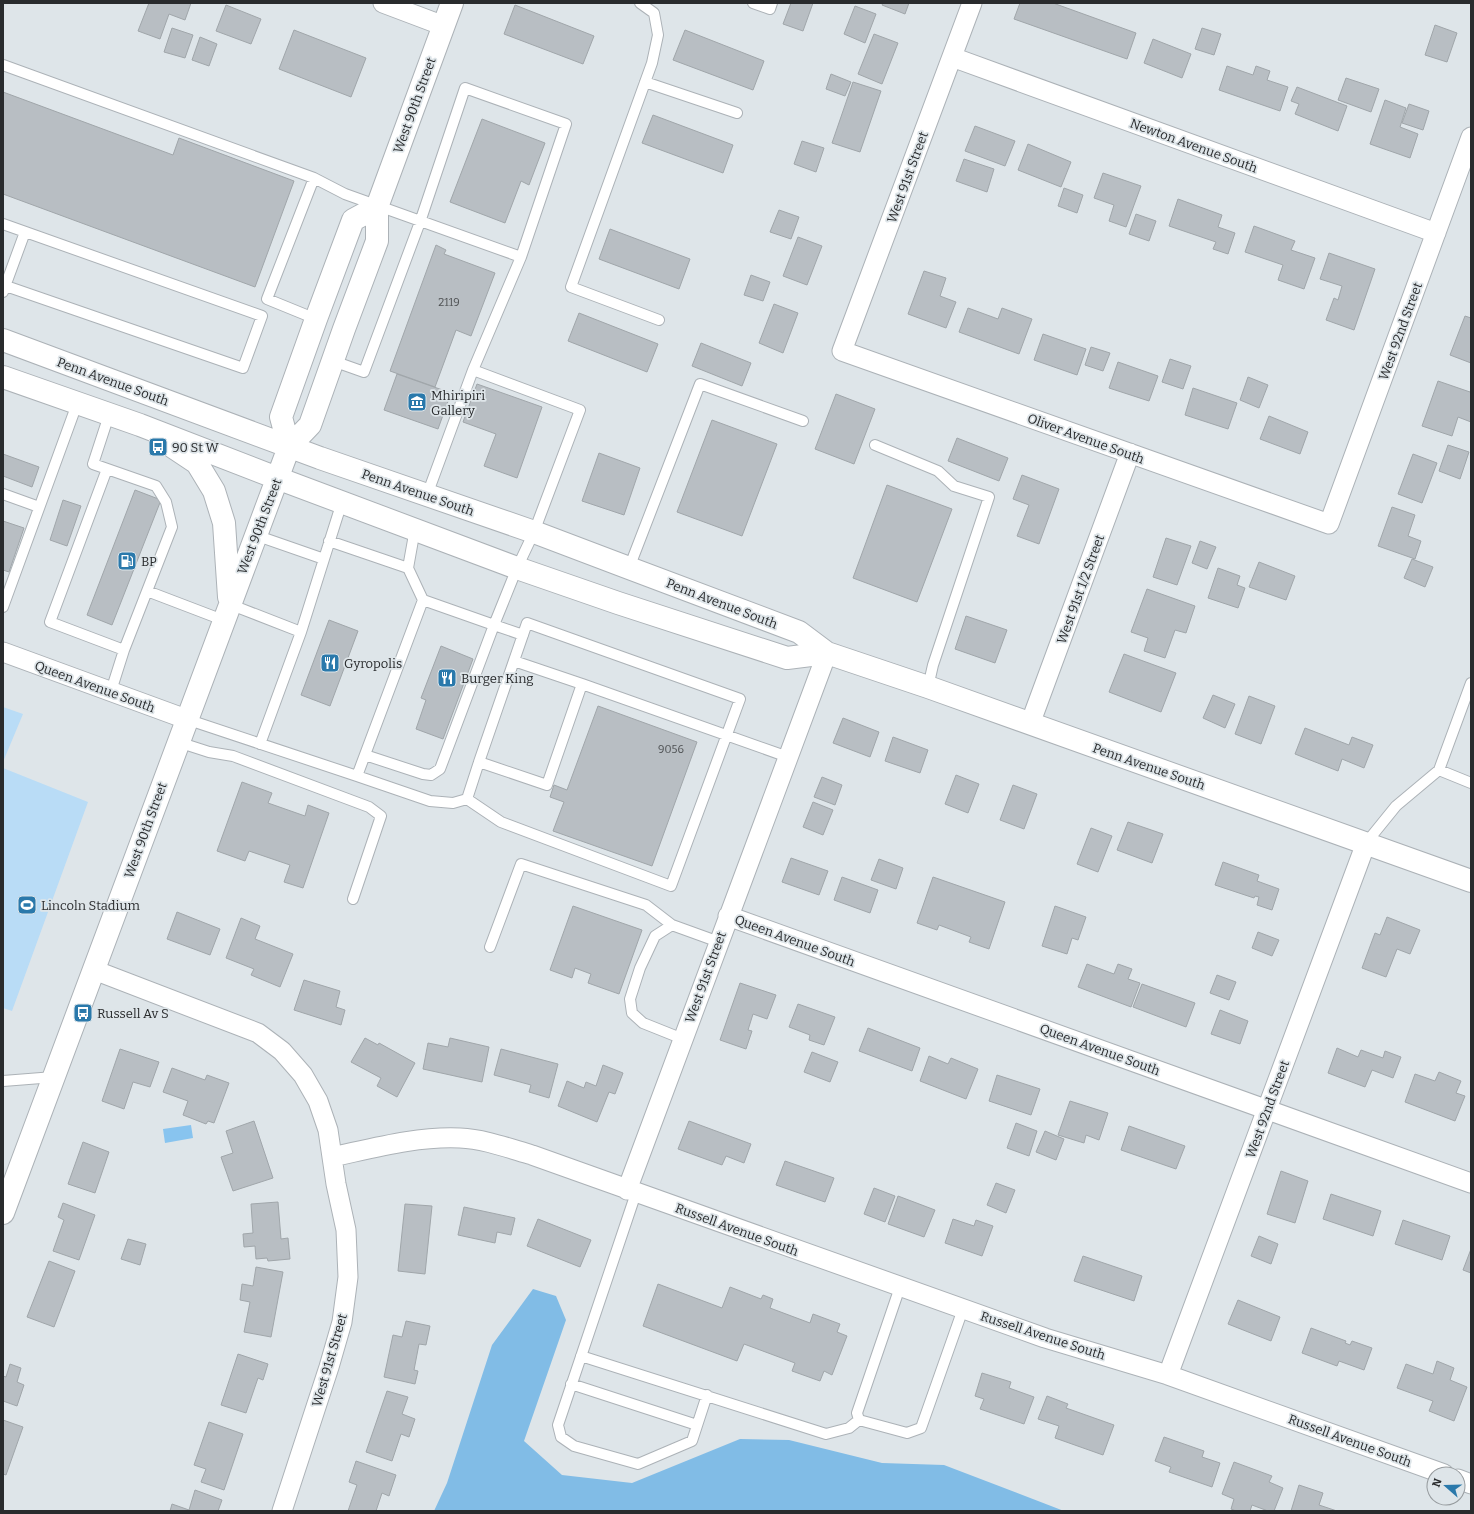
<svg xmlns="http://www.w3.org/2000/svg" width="1474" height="1514" viewBox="0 0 1474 1514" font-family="Bitter,serif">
<rect width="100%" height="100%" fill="#dee5e9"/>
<path fill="#b9dcf6" d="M3,707L23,714L3,762Z
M3,768L88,802L12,1011L3,1008Z"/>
<path fill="#81bce6" d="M533,1289L556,1296L566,1320L524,1441L562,1475L632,1483L740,1439L789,1440L882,1463L944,1465L1064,1511H434L447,1483L492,1345Z"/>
<path fill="#88c4ef" d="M191,1125L193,1138L165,1143L163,1129Z"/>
<path fill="#b8bec3" stroke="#a0a6aa" d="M149,3H191L185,20L169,14L160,39L138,31Z
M791,3H813L803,31L783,24Z
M883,3H909L905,14L882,5Z
M1020,3H1053L1136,33L1127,59L1014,19Z
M226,5L261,19L251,44L216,31Z
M515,5L594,36L583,64L504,34Z
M855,6L876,14L865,43L844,34Z
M1435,25L1457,33L1447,62L1425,55Z
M172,28L193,35L185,58L164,52Z
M1202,28L1221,34L1214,55L1195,49Z
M294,30L366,58L351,97L279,69Z
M685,30L764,61L753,90L673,60Z
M874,34L898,43L882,84L858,74Z
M200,37L217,44L209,66L192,60Z
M1153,39L1191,54L1182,78L1144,63Z
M1227,66L1253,75L1256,66L1270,71L1267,80L1288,87L1280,111L1219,90Z
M831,74L851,82L845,96L826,89Z
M1346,78L1379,89L1371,112L1338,100Z
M853,82L881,91L860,152L832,143Z
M1297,87L1347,106L1338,131L1295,114L1299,104L1291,101Z
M3,92L173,155L179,138L294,181L255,287L3,194Z
M1385,100L1406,108L1400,127L1418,134L1410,158L1370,144Z
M1409,104L1429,111L1423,130L1402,123Z
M653,115L733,145L723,173L642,143Z
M482,119L545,143L529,185L521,181L505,223L450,202Z
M975,126L1015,141L1005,166L965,151Z
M802,141L824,148L816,172L794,164Z
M1028,144L1071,162L1061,187L1018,170Z
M964,159L994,169L987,192L956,181Z
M1103,173L1141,186L1126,227L1109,221L1114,205L1094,198Z
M1064,188L1083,195L1077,213L1058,206Z
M1178,199L1222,215L1218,227L1235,233L1228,254L1213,249L1216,242L1169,226Z
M779,210L799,217L791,239L770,232Z
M1136,214L1156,221L1149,241L1129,234Z
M1254,226L1295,241L1291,250L1315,258L1304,289L1278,280L1283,265L1245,252Z
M610,229L690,259L679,289L599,259Z
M798,237L822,246L807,285L783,276Z
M436,245L446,250L444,254L495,273L471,336L456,330L435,387L390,371Z
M1329,253L1375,269L1354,330L1326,320L1334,298L1338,300L1342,286L1320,279Z
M924,271L946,278L940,296L956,302L946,328L908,314Z
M751,275L770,282L763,301L744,295Z
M774,304L798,313L783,353L759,343Z
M968,308L998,319L1002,308L1032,319L1019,354L959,332Z
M579,313L658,344L647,372L568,341Z
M1465,316L1471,318V363L1450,355Z
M1043,334L1086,349L1077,375L1034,360Z
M701,343L751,363L742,386L692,366Z
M1091,347L1110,353L1103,371L1085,365Z
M1170,359L1191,366L1183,389L1162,382Z
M1118,362L1158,376L1149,401L1109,388Z
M397,374L451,393L438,429L384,410Z
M1248,377L1268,385L1259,408L1240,400Z
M1438,381L1470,392L1471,390V422L1458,417L1452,436L1422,426Z
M477,384L542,407L517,478L484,466L496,434L463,422Z
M1193,388L1237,403L1228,429L1185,415Z
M836,394L875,409L854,464L815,449Z
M1269,416L1308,432L1300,454L1260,439Z
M712,420L777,444L742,536L677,512Z
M957,438L1008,458L999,481L948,461Z
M1448,445L1469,452L1460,479L1439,471Z
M599,453L640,468L624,515L582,501Z
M3,454L39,467L32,487L3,476Z
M1413,454L1437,463L1422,503L1398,494Z
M1022,475L1059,489L1039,544L1017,536L1029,505L1013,499Z
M887,485L952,509L917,602L853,578Z
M135,490L161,500L112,625L87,615Z
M63,500L81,506L67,546L50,540Z
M1392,507L1415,515L1408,536L1421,541L1415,559L1378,546Z
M3,521L24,528L9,572L3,570Z
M1166,538L1191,546L1177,585L1153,577Z
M1200,541L1216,547L1207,569L1192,563Z
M1412,559L1433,567L1425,587L1404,578Z
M1259,562L1295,576L1286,600L1249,587Z
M1218,568L1240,576L1237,585L1245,588L1238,608L1208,598Z
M1147,589L1195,606L1186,633L1175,630L1165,658L1144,651L1148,638L1131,632Z
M966,616L1007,630L995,663L955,649Z
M329,620L358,631L330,706L301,695Z
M441,646L473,659L443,739L416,729L426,700L421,698Z
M1124,654L1176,673L1161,712L1109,692Z
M1213,695L1235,704L1225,728L1203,718Z
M1249,696L1275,706L1261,744L1235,734Z
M598,706L697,742L652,866L553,831L564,802L550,797L554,785L567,790Z
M843,718L879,732L870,757L833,743Z
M1305,728L1349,745L1352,737L1373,745L1364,768L1342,759L1338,771L1295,754Z
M893,737L928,750L920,773L885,761Z
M956,775L979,784L968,813L945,804Z
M822,777L842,785L835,805L814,797Z
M242,782L272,793L268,803L305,816L308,805L329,813L303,888L284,882L290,865L249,851L245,861L217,851Z
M1013,785L1037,794L1024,829L1000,820Z
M813,802L833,810L823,835L803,827Z
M1128,822L1163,834L1152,863L1117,850Z
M1091,828L1112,836L1098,872L1077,864Z
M791,858L828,871L819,895L782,882Z
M879,859L903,868L896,889L871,880Z
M1223,862L1259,875L1257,881L1279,889L1272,910L1257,905L1259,897L1255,896L1254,898L1215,885Z
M842,877L878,890L870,913L834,900Z
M933,877L1005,902L989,949L969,942L971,937L939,925L937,930L917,923Z
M573,906L642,930L619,994L588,983L591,974L575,968L572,978L550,970Z
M1055,906L1086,917L1078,940L1072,938L1067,954L1042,946Z
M177,912L220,929L210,955L167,939Z
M1387,917L1420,930L1410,954L1397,949L1386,977L1362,968L1375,933L1380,935Z
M241,918L260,926L255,939L293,954L280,987L251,975L254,969L226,958Z
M1258,932L1279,940L1272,956L1252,948Z
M1087,964L1114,974L1118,964L1132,969L1128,979L1140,983L1131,1007L1078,987Z
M1217,975L1236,982L1229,1000L1210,993Z
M304,980L340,991L336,1007L345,1010L341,1025L294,1010Z
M740,983L776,995L767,1019L753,1014L748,1030L752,1031L746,1049L720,1040Z
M1142,984L1195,1003L1186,1027L1133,1007Z
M798,1004L835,1017L824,1045L809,1040L810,1035L789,1027Z
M1220,1010L1248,1021L1240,1044L1211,1034Z
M868,1028L920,1048L912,1071L859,1051Z
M365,1038L378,1045L379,1043L415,1063L397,1097L377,1086L381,1078L351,1062Z
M450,1038L489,1047L482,1082L423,1069L428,1043L448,1047Z
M1337,1048L1358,1057L1361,1050L1383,1058L1385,1051L1401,1057L1393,1078L1372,1070L1365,1087L1328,1073Z
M120,1049L159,1062L150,1087L133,1082L124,1109L102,1101Z
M501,1049L558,1064L549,1098L529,1092L531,1085L494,1075Z
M812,1052L838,1062L830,1082L804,1072Z
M929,1056L948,1064L951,1058L978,1069L966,1099L920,1081Z
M603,1065L623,1073L615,1094L609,1092L597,1122L558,1106L567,1081L584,1088L586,1082L596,1086Z
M172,1068L205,1080L207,1075L229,1083L214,1123L208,1121L206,1124L183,1115L188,1101L163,1092Z
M1439,1072L1461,1081L1456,1093L1465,1096L1455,1121L1405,1102L1415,1074L1435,1081Z
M997,1075L1040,1089L1031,1115L989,1101Z
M1070,1101L1108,1113L1099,1140L1086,1135L1084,1143L1058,1135Z
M254,1121L273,1178L233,1191L221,1157L233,1153L226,1131Z
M689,1121L751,1144L744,1163L726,1156L722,1165L678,1149Z
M1016,1123L1037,1131L1029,1156L1007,1148Z
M1129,1126L1185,1146L1176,1169L1121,1150Z
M1045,1131L1064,1139L1056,1160L1036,1152Z
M83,1142L109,1152L95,1193L68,1184Z
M785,1161L834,1178L825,1202L776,1185Z
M1281,1171L1308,1181L1295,1223L1267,1214Z
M996,1183L1015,1190L1006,1213L987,1205Z
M874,1188L895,1196L885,1222L864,1214Z
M1331,1194L1381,1211L1373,1236L1323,1219Z
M898,1196L935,1210L924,1237L888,1224Z
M278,1202L281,1239L288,1238L290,1259L268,1261L267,1258L256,1259L255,1246L244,1247L243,1234L253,1233L251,1204Z
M63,1203L95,1215L79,1260L53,1251L64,1220L58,1217Z
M405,1204L432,1206L425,1274L398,1271Z
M464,1207L515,1218L511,1235L497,1232L495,1243L458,1235Z
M538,1219L591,1240L580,1267L527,1246Z
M953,1219L974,1226L976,1220L993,1226L982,1256L945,1243Z
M1403,1220L1450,1236L1442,1260L1395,1244Z
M1259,1236L1278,1244L1271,1264L1251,1256Z
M128,1239L146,1244L140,1265L121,1259Z
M1471,1249V1273L1463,1270Z
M1083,1256L1142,1276L1134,1301L1074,1281Z
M49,1261L75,1271L54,1327L27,1317Z
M256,1267L283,1272L271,1337L244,1332L250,1302L240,1300L242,1284L253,1286Z
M658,1284L722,1308L730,1287L761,1299L763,1295L773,1299L770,1308L810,1323L813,1314L840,1324L837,1332L847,1336L832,1375L824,1371L820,1381L792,1371L795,1363L744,1344L737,1361L643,1326Z
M1238,1300L1280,1317L1271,1341L1228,1324Z
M406,1321L430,1326L426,1345L419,1344L414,1370L418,1371L415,1384L384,1377L393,1335L402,1337Z
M1311,1328L1346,1341L1345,1343L1350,1345L1352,1341L1372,1348L1364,1370L1339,1361L1337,1366L1302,1353Z
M238,1354L268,1364L263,1380L258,1378L246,1413L221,1405Z
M1437,1361L1454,1368L1450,1380L1467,1387L1454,1421L1429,1411L1433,1401L1397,1388L1406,1364L1433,1374Z
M10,1364L21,1368L17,1382L24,1385L17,1406L3,1401V1376L6,1377Z
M982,1373L1011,1382L1009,1388L1034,1397L1024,1424L980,1409L984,1399L975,1396Z
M387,1391L408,1397L402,1414L415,1419L409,1437L401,1434L392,1461L366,1452Z
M1047,1396L1068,1404L1066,1408L1114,1425L1103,1455L1055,1438L1059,1426L1038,1419Z
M3,1420L23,1427L6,1475L3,1474Z
M209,1422L243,1434L224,1490L201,1482L206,1469L194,1465Z
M1164,1437L1204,1451L1202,1457L1220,1463L1212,1487L1169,1472L1171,1467L1155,1461Z
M356,1461L396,1475L389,1496L382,1493L376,1511H348L357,1485L349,1482Z
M1234,1462L1272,1476L1269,1482L1283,1488L1274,1511H1268L1252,1505L1250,1511H1236L1231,1509L1234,1499L1222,1494Z
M1299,1485L1323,1493L1319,1505L1337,1511H1291Z
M195,1490L222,1500L218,1511H170L172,1504L189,1510Z"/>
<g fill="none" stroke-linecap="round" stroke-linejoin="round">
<defs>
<path id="lane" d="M640,3L654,13L658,35L652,63L571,287L659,320
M753,3L770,9L772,3
M3,65L314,178L345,194L521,257
M645,82L737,113
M314,178L267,299L316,319
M3,224L262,316L243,368L3,285
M3,292L25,232
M333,361L364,372L420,222L465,88L566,124L521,257L473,370
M875,445L938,471L954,486L989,497L933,665L928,687
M107,469L50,622L124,650L172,527L166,502L156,486L93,464L109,415
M3,494L39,507
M415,529L408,568L423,600
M255,535L324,559L342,502
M329,541L408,568
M629,568L700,384L803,421
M147,591L223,620
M229,604L301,632L260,744
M3,607L77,404
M301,632L324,559
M514,661L582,684
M1471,683L1439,770L1471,783
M111,691L124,650
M186,719L357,776L423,600L494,625L517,568L534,532L580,410L473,370L427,495
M178,742L209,752L233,756L369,807L381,816L353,899
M365,755L423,774L431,775L440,769L494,625L523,635
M479,762L467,799L501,822L671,886L740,699L527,623L479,762L547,785L582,684L788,757
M357,776L430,801L453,803L467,799
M1366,843L1396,806L1439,770
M672,925L655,936L640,968L630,999L632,1013L643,1023L683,1039
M490,947L521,864L646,905L672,925L719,942
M3,1081L54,1077
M636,1193L558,1425L561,1437L574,1446L638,1464L692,1441L707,1395
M900,1287L857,1413L859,1420L907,1433L921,1428L963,1309
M581,1356L826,1434L849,1428L859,1420
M571,1384L697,1425"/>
<path id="street" d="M383,3L444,26
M972,3L842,351L1329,524L1471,137
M952,57L1436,233
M3,652L186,719
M1030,724L1130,453
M728,916L1471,1183
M94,970L258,1033L282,1051L303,1075L318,1101L328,1130L336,1184L346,1230L348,1277L342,1322L329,1367L282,1511
M332,1157C374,1148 417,1136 460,1138C484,1139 508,1148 532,1155L1045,1338L1168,1375L1444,1474
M627,1190L827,653
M1168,1375L1366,843
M1458,1479L1471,1484"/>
<path id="secondary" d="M3,340L320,458L534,532L629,568L799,632L827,653L928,687L1471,881
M3,377L140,425L277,478L517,568L618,603L787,658L827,653
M173,447L197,463L214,491L224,523L229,597
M289,447L281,417L316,319L353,220L377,207
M3,1213L289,447L310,425L344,329L377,241V207L452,3"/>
</defs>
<use href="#lane" stroke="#acb2b7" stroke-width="12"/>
<use href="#street" stroke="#acb2b7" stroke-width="21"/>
<use href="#secondary" stroke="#acb2b7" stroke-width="24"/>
<use href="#lane" stroke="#fff" stroke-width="10"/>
<use href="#street" stroke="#fff" stroke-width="19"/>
<use href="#secondary" stroke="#fff" stroke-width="22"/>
</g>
<defs>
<symbol id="museum-square" viewBox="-11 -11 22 22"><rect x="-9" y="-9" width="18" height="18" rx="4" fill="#2a79ab" stroke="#dee5e9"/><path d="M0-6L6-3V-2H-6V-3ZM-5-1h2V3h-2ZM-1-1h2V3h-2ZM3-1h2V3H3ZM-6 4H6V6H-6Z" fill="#fff"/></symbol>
<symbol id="bus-square" viewBox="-11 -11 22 22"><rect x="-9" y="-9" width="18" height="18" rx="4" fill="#2a79ab" stroke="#dee5e9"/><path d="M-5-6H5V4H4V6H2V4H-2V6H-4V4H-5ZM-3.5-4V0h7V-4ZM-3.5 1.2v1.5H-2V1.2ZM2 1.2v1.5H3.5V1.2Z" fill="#fff"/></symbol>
<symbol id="fuel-square" viewBox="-11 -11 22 22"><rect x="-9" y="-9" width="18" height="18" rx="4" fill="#2a79ab" stroke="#dee5e9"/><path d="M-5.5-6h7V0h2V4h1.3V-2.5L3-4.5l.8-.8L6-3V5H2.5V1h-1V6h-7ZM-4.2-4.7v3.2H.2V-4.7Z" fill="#fff"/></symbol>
<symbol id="restaurant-square" viewBox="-11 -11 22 22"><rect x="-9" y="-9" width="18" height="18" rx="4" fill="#2a79ab" stroke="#dee5e9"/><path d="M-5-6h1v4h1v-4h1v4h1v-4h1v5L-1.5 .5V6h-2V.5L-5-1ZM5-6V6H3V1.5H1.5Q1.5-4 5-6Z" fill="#fff"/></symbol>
<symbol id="stadium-square" viewBox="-11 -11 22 22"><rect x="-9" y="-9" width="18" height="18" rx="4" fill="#2a79ab" stroke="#dee5e9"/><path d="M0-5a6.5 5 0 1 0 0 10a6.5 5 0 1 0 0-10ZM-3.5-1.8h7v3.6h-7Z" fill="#fff"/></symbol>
</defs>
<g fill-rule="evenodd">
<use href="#museum-square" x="406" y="391" width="22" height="22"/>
<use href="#bus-square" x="147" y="436" width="22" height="22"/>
<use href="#fuel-square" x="116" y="550" width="22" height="22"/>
<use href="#restaurant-square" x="319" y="652" width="22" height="22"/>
<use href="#restaurant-square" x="436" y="667" width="22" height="22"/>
<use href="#stadium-square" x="16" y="894" width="22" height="22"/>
<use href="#bus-square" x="72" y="1002" width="22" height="22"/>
</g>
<g text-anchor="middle" stroke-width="3.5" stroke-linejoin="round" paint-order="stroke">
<g font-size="11" fill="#4d5052">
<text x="449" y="306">2119</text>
<text x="671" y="753">9056</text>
</g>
<g font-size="13" fill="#292b2d" stroke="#dee5e9">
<text transform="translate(414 105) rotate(-70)" y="5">West 90th Street</text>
<text transform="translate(1194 145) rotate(20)" y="5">Newton Avenue South</text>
<text transform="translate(907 177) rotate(-70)" y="5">West 91st Street</text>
<text transform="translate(1400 331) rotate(-70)" y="5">West 92nd Street</text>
<text transform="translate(113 381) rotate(20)" y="5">Penn Avenue South</text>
<text transform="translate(1086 438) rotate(20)" y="5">Oliver Avenue South</text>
<text transform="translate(418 492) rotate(19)" y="5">Penn Avenue South</text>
<text transform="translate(259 526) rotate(-69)" y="5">West 90th Street</text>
<text transform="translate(1080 589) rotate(-70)" y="5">West 91st 1/2 Street</text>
<text transform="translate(722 603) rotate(21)" y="5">Penn Avenue South</text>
<text transform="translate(95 686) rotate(20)" y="5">Queen Avenue South</text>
<text transform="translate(1149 766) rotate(19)" y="5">Penn Avenue South</text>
<text transform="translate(145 830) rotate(-70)" y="5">West 90th Street</text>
<text transform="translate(795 940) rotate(20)" y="5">Queen Avenue South</text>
<text transform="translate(705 977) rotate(-70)" y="5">West 91st Street</text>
<text transform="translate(1100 1049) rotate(20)" y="5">Queen Avenue South</text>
<text transform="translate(1267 1109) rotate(-70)" y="5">West 92nd Street</text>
<text transform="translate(737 1229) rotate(20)" y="5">Russell Avenue South</text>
<text transform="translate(1043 1335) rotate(18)" y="5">Russell Avenue South</text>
<text transform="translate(329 1360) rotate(-74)" y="5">West 91st Street</text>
<text transform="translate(1350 1440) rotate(20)" y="5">Russell Avenue South</text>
</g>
<g font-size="13" fill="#292b2d" stroke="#dee5e9" text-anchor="start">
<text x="431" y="400">Mhiripiri<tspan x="431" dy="15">Gallery</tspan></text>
<text x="172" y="452">90 St W</text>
<text x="141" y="566">BP</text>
<text x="344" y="668">Gyropolis</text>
<text x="461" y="683">Burger King</text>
<text x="41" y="910">Lincoln Stadium</text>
<text x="97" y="1018">Russell Av S</text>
</g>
</g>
<rect width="1474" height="1514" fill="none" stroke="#292b2d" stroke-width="8"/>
<g transform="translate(1446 1486) rotate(290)"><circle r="19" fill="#dee5e9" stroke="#969b9e"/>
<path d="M0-3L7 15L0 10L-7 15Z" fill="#2a79ab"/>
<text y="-6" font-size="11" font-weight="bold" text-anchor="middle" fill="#292b2d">N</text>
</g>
</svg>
